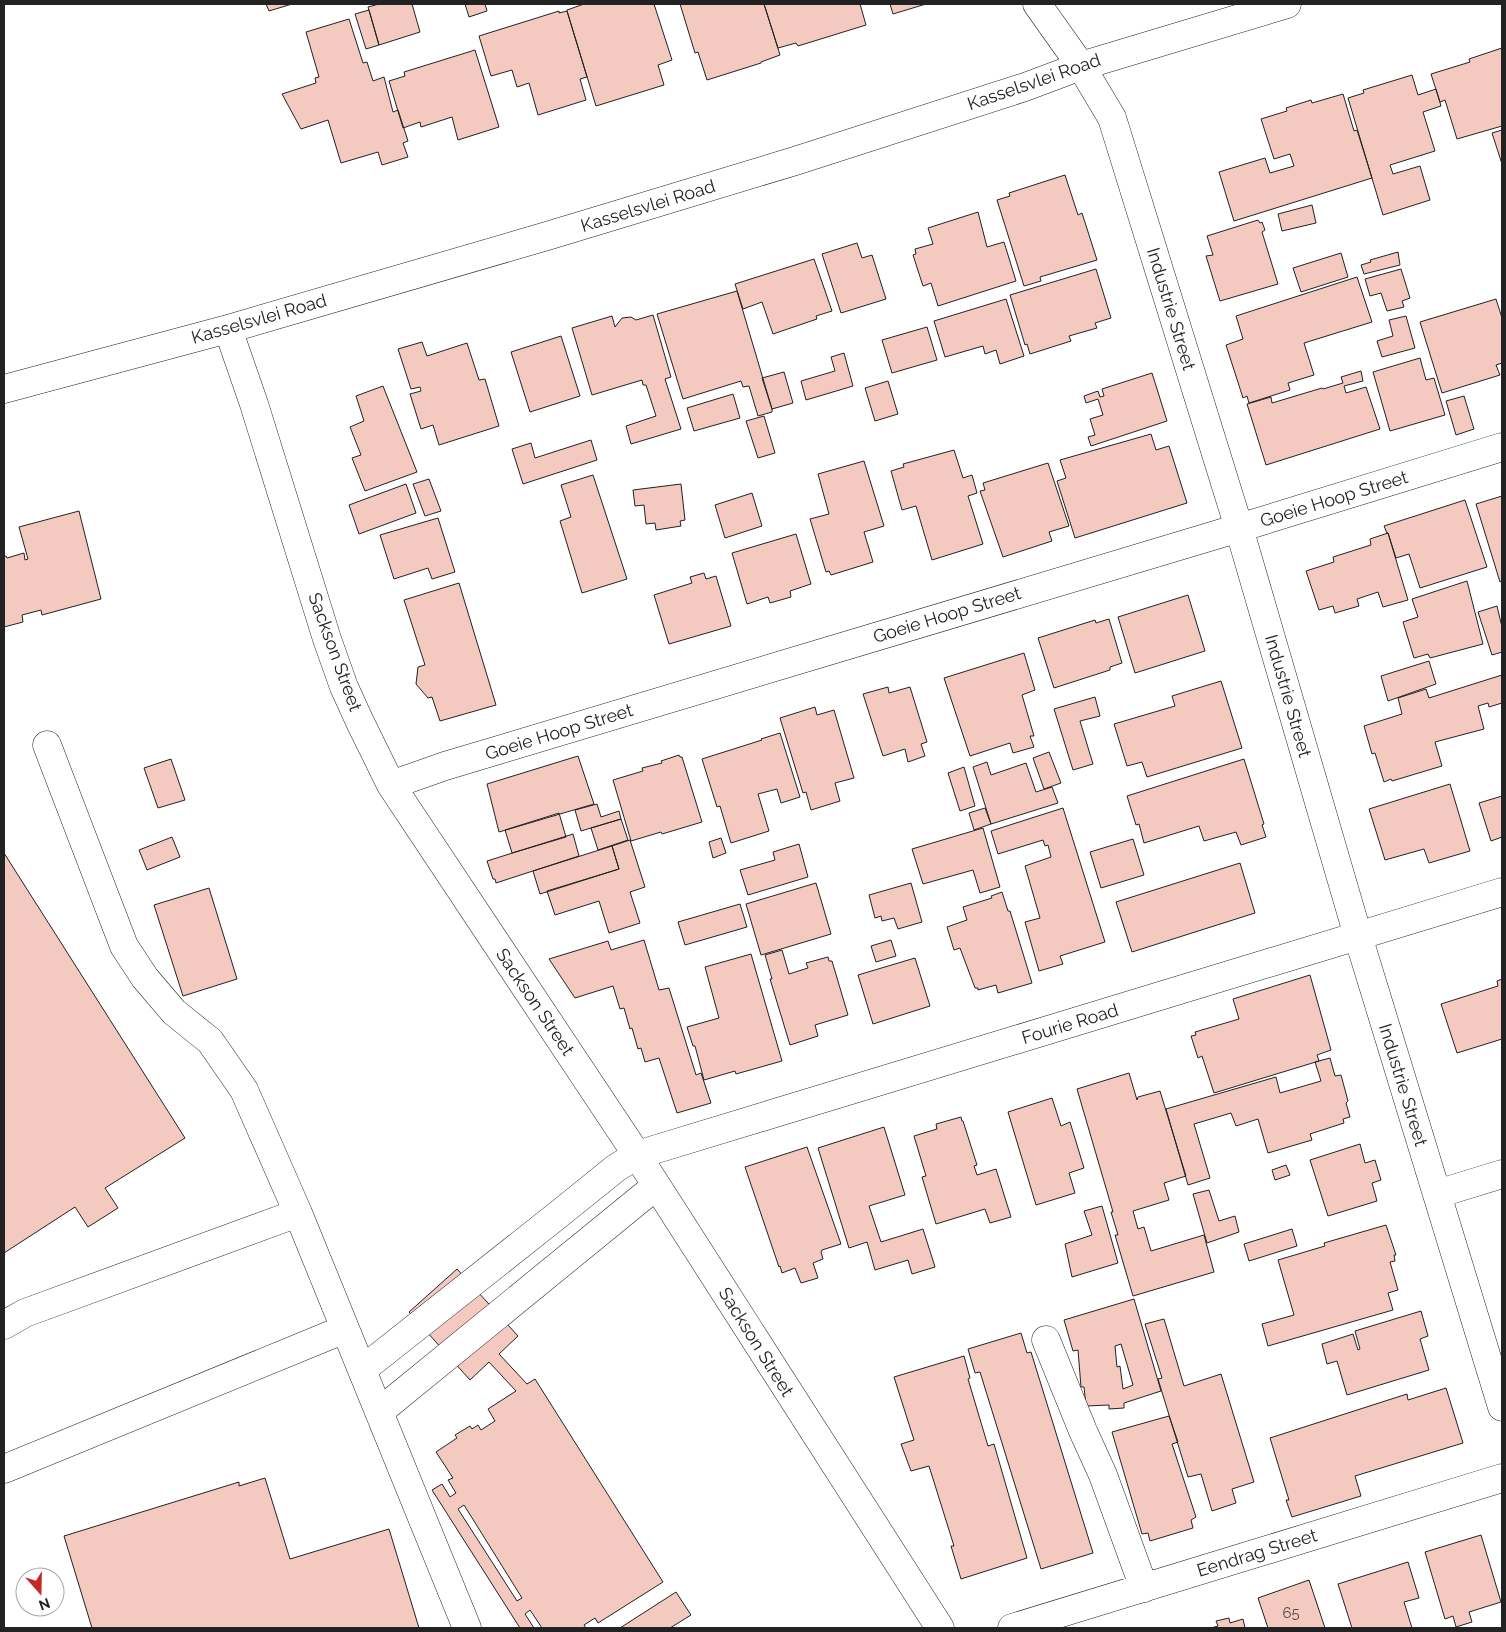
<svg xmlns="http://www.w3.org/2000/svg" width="1506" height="1632" viewBox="0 0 1506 1632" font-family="Raleway,sans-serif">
<rect width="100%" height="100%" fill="#fff"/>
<path fill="#f3c9c0" stroke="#222" fill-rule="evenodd" d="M266,4H292L269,11Z
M379,4H412L420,32L379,45L368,7Z
M465,4H485L487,11L469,17Z
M584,4H654L672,60L658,65L664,85L596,106L567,11V10Z
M680,4H764L780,55L761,62V63L707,80L698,52L695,53Z
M764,4H860L866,25L798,46L796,43L778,48Z
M890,4H926L893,14Z
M369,10L379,45L366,49L355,14Z
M559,11V13L567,11L587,77L580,79L586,100L538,115L529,83L517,87L512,70L491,76L479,36Z
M349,19L363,63L367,62L373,81L384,77L393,112L398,110L408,141L403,143L408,157L382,165L378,152L341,163L328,120L301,129L282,94L316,83L315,78L319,77L306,32Z
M1502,48V126L1457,139L1445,100L1440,102L1431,74L1470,62L1469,59Z
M475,50L499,127L458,140L452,117L421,127L420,122L403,128L389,81L405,76L404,72Z
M1412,75L1418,95L1436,89L1441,106L1423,112L1435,151L1390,165L1393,174L1420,166L1430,200L1383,215L1348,98L1364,93L1363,90Z
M1343,94L1354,131L1357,130L1372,178L1234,221L1219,172L1265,158L1270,173L1294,166L1290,154L1274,159L1261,119L1287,111L1286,108L1311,100L1312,103Z
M1502,130V164L1492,133Z
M1065,175L1078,215L1082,213L1097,260L1040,277L1041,281L1024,286L997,200L1010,196L1009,193Z
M1312,205L1316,223L1282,231L1278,214Z
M978,212L987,247L1004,242L1016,281L938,306L931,283L923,286L913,255L916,254L915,249L933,244L928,228Z
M1258,220L1260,223L1262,222L1265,230L1262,232L1278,284L1220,301L1206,256L1213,255L1207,236Z
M857,243L862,258L872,255L886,299L841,313L822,254Z
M1398,252L1400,265L1364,274L1361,265L1371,262L1370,260Z
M1341,253L1348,277L1301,292L1293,268Z
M814,259L832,311L816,316L817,319L773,334L762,302L743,309L735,284Z
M1096,269L1111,318L1095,323L1097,328L1069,336L1071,341L1030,354L1027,344L1025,345L1010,295Z
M1401,269L1410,298L1402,301L1404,307L1387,311L1381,293L1370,296L1365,279Z
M1357,277L1372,322L1304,343L1314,375L1288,383L1290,390L1249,403L1247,396L1243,398L1226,345L1243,339L1236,316Z
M737,291L772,409V412L758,416L749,386L743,387L741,381L683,399L657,314Z
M1006,299L1024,356L1000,364L996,350L985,354L983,346L945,357L934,321Z
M1496,299L1502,318V363L1496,365L1500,375L1442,393L1420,322Z
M653,315L671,377L665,379L681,429L631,444L626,426L656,416L646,385H643L642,380L592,395L572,328L612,316L615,327L622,318L631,317L636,320Z
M1406,316L1415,348L1382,357L1377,341L1393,336L1389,320Z
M927,327L937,360L892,373L882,340Z
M561,336L580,396L530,412L511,352Z
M422,342L427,356L467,343L479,380L485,379L499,426L439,445L433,425L421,429L410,394L421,391L420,387L411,389L398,349Z
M844,353L853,386L806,400L801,381L835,371L831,357Z
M1420,358L1426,380L1434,378L1445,415L1390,431L1373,372Z
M1361,371L1363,381L1344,386L1346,393L1366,387L1380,429L1266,465L1247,404L1271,397L1272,403L1322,388L1323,389L1343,383L1341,377Z
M784,372L793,403L772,409L762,378Z
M1152,373L1167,421L1091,446L1088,437L1095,435L1090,419L1103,415L1098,399L1086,403L1084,396L1098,391L1100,397L1104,396L1102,389Z
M888,381L898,414L875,421L865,388Z
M383,386L417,472L365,491L352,458L361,455L350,427L364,421L356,396Z
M733,394L740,418L694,431L687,408Z
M1464,396L1474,429L1456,435L1446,401Z
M764,416L775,453L758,458L746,421Z
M1151,434L1156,450L1169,446L1187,503L1075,538L1057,481L1066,478L1060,460Z
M591,440L597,460L523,484L512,449L531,443L535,458Z
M954,450L963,478L972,475L977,493L968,496L983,544L932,560L916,506L902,510L891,471L904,467L903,464Z
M864,461L884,526L864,532L873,562L831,575L829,571L826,572L810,519L829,514L818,474Z
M1048,463L1069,526L1049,532L1052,541L1003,557L980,491L985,490L983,483Z
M593,475L627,579L582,593L560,521L571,517L561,485Z
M429,479L441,511L425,516L413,484Z
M406,484L416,513L359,534L349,505Z
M681,484L685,520L680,521L681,526L656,530L655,523L646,524L644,505L635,506L633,490Z
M752,493L762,526L725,538L715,505Z
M1502,496V581L1500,582L1476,504Z
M1465,500L1487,567L1420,588L1409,554L1396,558L1388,533H1387L1384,526Z
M79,511L101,599L42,615L41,610L22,615L23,622L4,627V556H6L7,558L24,553L25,560L28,559L19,527Z
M438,518L455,572L432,579L428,568L394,579L380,535Z
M1388,533L1408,600L1383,607L1378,592L1357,599L1359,606L1335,613L1333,606L1319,610L1306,571L1334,562L1333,557L1371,545L1370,539Z
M796,534L811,584L790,591L791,597L770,603L768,597L747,604L732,553Z
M704,573L706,579L716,576L731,626L669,644L654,595L692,583L690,577Z
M1467,581L1483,644L1430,658L1428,654L1414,658L1403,622L1418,617L1412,599Z
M459,583L496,705L440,721L432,697L428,698L416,684L418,667L425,665L404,600Z
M1188,595L1205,651L1135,673L1118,617Z
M1497,606L1502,627V652L1492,655L1478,612Z
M1109,619L1122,663L1110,667V670L1054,688L1038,638L1095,620L1096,623Z
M1024,653L1035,690L1022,695L1034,736H1030L1034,747L1013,753L1010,743L970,756L944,678Z
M1429,661L1436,684L1388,701L1381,676Z
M1502,675V703L1489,707L1488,703L1478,706L1484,729L1435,742L1442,766L1392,781L1391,779L1384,782L1375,753L1372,754L1364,726L1402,714L1398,698L1426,689L1429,698Z
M1221,681L1242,748L1147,777L1142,762L1127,766L1114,724L1175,706L1172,696Z
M888,687L889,693L910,687L927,742L921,744L925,756L908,762L905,749L883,756L863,694Z
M1095,697L1100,716L1080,721L1093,764L1073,770L1054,709Z
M815,707L817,715L834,710L854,778L835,783L840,801L811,810L806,792L803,793L780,718Z
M780,733L800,797L781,803L777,789L758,794L769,831L731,843L720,806L717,807L702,759L762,740L761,739Z
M1049,752L1061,783L1044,789L1033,758Z
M679,755L680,757H682L702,822L662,834L661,832L631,841L613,780L643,771L642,768L662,763L661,761Z
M578,756L594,804L499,832L487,784Z
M171,759L185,800L158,808L144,768Z
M1244,759L1264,824L1262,825L1266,837L1241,845L1236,832L1204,841L1199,826L1144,843L1139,824L1136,825L1127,796Z
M987,762L991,775L1026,763L1036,792L1052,787L1058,803L991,824L973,767Z
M964,767L975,806L960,811L948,773Z
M1450,784L1470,851L1429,863L1424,849L1385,860L1369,809Z
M1502,796V837L1491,841L1479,803Z
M597,804L601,817L619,811L621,819L581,831L575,810Z
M985,808L991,824L974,830L969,813Z
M1063,808L1105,942L1060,956L1063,964L1039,971L1025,922L1040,918L1025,866L1051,857L1048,845L1045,846L1043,840L998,854L991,831Z
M559,813L566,837L512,853L505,830Z
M621,819L628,840L598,850L591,828Z
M983,828L1000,887L980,893L973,870L923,884L912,849Z
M573,834L579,856L496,883L495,879H493L487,861Z
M172,837L180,857L147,870L139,850Z
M721,838L726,853L713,858L709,842Z
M1133,839L1144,875L1101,888L1090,852Z
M630,840L645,887L630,892L640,923L609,933L599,901L555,915L547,891L619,869L612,846Z
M799,844L808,877L748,895L740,870L775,860L773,852Z
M612,846L619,869L540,894L533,871Z
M4,853L185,1138L105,1188L118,1208L88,1227L75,1207L4,1253Z
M1240,863L1255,913L1132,952L1116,902Z
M816,883L831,934L761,955L746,904Z
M911,883L922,922L898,929L894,918L882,921L881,916L875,918L869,895Z
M209,888L237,979L183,996L154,905Z
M1002,892L1008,911H1010L1032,983L998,993L996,985L978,990V988H975L960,948L954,950L947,927L967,920L963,907L992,898L991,896Z
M740,904L747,927L685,945L678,922Z
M644,940L659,990L669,988L696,1075L701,1073L711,1103L677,1113L659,1058L645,1062L641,1048L638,1049L632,1028L630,1029L624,1008L620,1009L613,986L575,998L549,959L608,941L611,950Z
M891,940L896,956L876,962L871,946Z
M782,950L789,974L808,968L806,963L828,957L829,961H832L848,1015L815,1025L818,1036L790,1045L770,979H772L765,955Z
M751,954L782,1061L736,1074L735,1071L704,1080L695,1046H693L687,1027L719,1018L705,967Z
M915,958L930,1006L873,1024L858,975Z
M1310,975L1331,1050L1317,1055L1319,1061L1214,1093L1202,1056L1198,1058L1191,1036L1196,1035L1195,1032L1239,1019L1233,999Z
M1502,979V1039L1457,1053L1441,1004L1498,986L1497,981Z
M1330,1058L1335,1076L1341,1075L1348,1101L1346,1103L1350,1117L1343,1119L1344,1123L1310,1134L1312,1140L1268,1153L1258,1119L1236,1126L1231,1113L1194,1124L1210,1178L1188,1185L1166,1109L1276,1077L1280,1093L1321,1081L1315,1062Z
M1129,1073L1137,1100L1138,1097L1160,1091L1186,1176L1164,1183L1169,1200L1133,1211L1138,1229L1144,1227L1151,1251L1204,1235L1214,1272L1133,1296L1115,1235H1118L1111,1212H1113L1077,1089Z
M1052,1098L1061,1126L1070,1122L1084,1168L1069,1173L1075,1193L1036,1205L1008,1112Z
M961,1117L962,1121H963L977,1165L974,1166L977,1175L996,1169L1011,1217L990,1223L985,1209L936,1224L922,1177L926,1176L914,1136L937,1129L936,1124Z
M884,1127L905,1195L869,1206L881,1242L923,1229L935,1267L912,1274L908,1260L875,1270L867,1242L849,1248L818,1148Z
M1360,1144L1365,1163L1375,1160L1381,1180L1372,1183L1377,1201L1328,1216L1310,1160Z
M807,1147L841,1244L822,1250L821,1252L823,1259L813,1263L818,1278L801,1283L795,1268L782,1273L780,1266L779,1267L745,1167Z
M1286,1165L1290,1175L1275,1180L1272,1170Z
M1209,1190L1219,1221L1235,1216L1239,1232L1207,1243L1193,1194Z
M1102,1206L1118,1263L1072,1277L1065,1244L1092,1235L1084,1211Z
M1386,1225L1396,1255H1394L1395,1261L1390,1262L1398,1290L1388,1293L1393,1310L1268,1346L1262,1324L1294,1315L1278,1260L1325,1246L1324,1243Z
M1292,1229L1297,1246L1249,1261L1244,1244Z
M457,1269L518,1336L499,1354L527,1384L535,1379L663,1582L598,1623L595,1618L584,1625L586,1628H542L530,1610L525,1614L534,1628H520L432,1490L442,1484L450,1497L456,1493L448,1480L453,1478L436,1452L457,1438L455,1435L470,1426L472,1429L478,1425L481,1430L495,1421L488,1409L516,1391L489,1362L470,1380L409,1312ZM464,1505L522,1598L517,1601L458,1509Z
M1134,1299L1161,1391L1124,1403V1408L1109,1409V1405L1086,1406L1084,1387H1081L1078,1350L1073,1351L1064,1320ZM1121,1344L1133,1385L1123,1389L1120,1366L1117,1367L1115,1346Z
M1421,1311L1428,1336L1420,1339L1429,1370L1347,1395L1337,1361L1327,1364L1322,1344L1353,1334L1358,1350L1360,1349L1355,1331Z
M1164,1319L1184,1386L1221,1374L1254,1482L1232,1489L1236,1503L1212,1511L1201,1474L1188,1477L1158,1379L1162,1378L1145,1324Z
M1021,1333L1027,1353L1031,1352L1093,1553L1041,1569L980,1372L975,1373L968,1349Z
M964,1356L970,1378L968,1379L988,1446L994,1444L1027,1558L961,1579L951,1546H954L929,1466L911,1471L901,1444L914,1440L894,1377Z
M1446,1388L1463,1443L1355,1476L1361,1496L1292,1517L1286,1500H1289L1270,1438L1407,1394L1408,1400Z
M1169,1416L1178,1442L1172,1444L1196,1517L1191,1520L1193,1528L1150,1541L1148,1533L1142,1534L1112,1432Z
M265,1478L290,1559L389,1529L419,1628H92L64,1536L239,1482V1486Z
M1481,1535L1501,1602L1469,1612L1472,1622L1456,1627L1453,1616L1445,1619L1425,1552Z
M1408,1562L1419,1598L1404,1602L1412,1628H1352L1338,1584Z
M1309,1580L1325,1628H1268L1258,1598Z
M676,1592L691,1615L670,1628H620Z
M1229,1618L1230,1623L1243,1619L1245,1628H1211L1218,1626L1216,1621Z"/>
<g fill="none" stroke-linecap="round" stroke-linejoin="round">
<defs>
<path id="minor" d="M1037,4L1081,66L1112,118L1239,528L1358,936L1502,1407
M228,329L254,404L327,639L344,687L360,722L391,785L637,1155L940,1628
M4,389L228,329L547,236L795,161L1025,87L1081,66L1287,4
M47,745L124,946L145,978L174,1012L210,1041L244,1090L298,1213L467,1628
M391,785L445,766L1239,528L1502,447
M1437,1194L1502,1174
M4,1325L25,1313L298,1213
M1046,1340L1083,1431L1103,1475L1144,1588
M362,1370L559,1214L616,1168L637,1155L1502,892
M379,1412L656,1186
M4,1469L345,1329
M1012,1628L1502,1478"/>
</defs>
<use href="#minor" stroke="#222" stroke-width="29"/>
<use href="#minor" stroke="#fff" stroke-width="28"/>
</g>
<g text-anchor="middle" stroke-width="4" stroke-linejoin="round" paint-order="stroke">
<g font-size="15" fill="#564c4a">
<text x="1291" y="1618">65</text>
</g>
<g font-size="18" fill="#222" stroke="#fff">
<text transform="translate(1034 82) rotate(-19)" y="6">Kasselsvlei Road</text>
<text transform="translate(648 206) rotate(-17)" y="6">Kasselsvlei Road</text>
<text transform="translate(1171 309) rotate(73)" y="6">Industrie Street</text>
<text transform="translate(259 319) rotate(-16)" y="6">Kasselsvlei Road</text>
<text transform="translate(1334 499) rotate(-17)" y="6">Goeie Hoop Street</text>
<text transform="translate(947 615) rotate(-17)" y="6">Goeie Hoop Street</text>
<text transform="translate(335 652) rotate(70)" y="6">Sackson Street</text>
<text transform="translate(1288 696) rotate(74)" y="6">Industrie Street</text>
<text transform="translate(559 732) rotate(-17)" y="6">Goeie Hoop Street</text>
<text transform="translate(535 1002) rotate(56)" y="6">Sackson Street</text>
<text transform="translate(1070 1024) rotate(-17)" y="6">Fourie Road</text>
<text transform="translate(1403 1085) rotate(73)" y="6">Industrie Street</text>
<text transform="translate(756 1342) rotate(58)" y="6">Sackson Street</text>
<text transform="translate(1257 1553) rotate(-17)" y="6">Eendrag Street</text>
</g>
</g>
<rect width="1506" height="1632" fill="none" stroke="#222222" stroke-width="10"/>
<g transform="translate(40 1592) rotate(160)"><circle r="24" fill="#ffffff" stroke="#a7a7a7"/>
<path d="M0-4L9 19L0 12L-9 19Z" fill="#c62828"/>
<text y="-8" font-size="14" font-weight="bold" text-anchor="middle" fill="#222222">N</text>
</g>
</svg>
